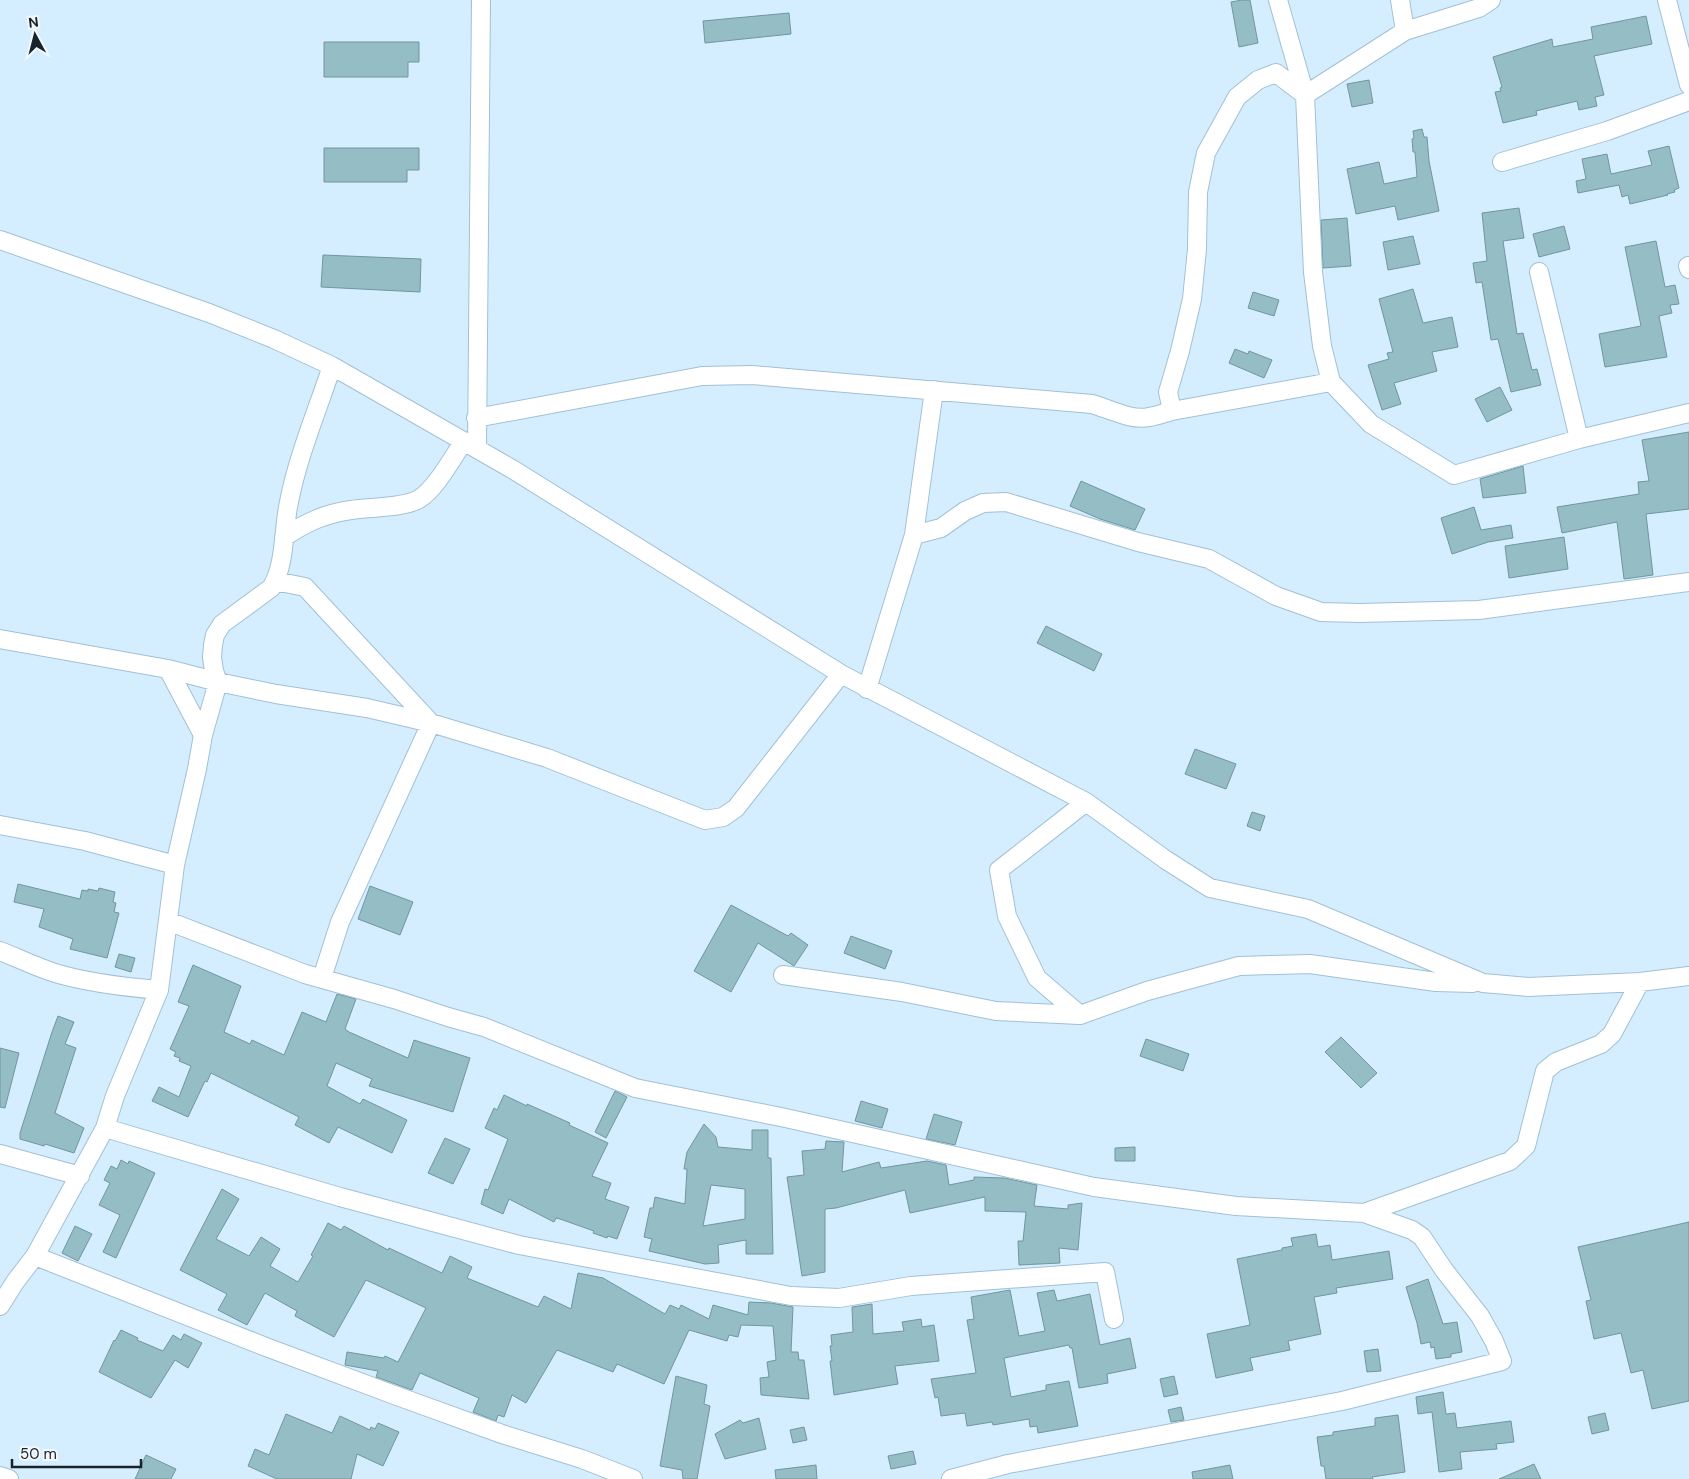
<svg xmlns="http://www.w3.org/2000/svg" width="1689" height="1479" viewBox="0 0 1689 1479" font-family="'DM Sans',sans-serif">
<rect width="100%" height="100%" fill="#d5eeff"/>
<path fill="#95bdc5" stroke="#70969e" fill-rule="evenodd" d="M1242,0H1250L1258,43L1239,47L1231,2Z
M789,13L791,34L705,43L703,21Z
M1646,16L1652,44L1594,56L1604,95L1595,97L1597,106L1579,110L1577,101L1536,111L1537,115L1503,123L1495,92L1501,91L1500,88L1502,87L1493,57L1552,39L1553,47L1593,39L1591,27Z
M324,42H419V62H408V77H324Z
M1369,80L1373,103L1352,107L1347,84Z
M1422,129L1424,137H1427L1429,161L1439,211L1398,220L1395,206L1356,214L1347,169L1379,162L1384,184L1417,177L1415,152H1413L1412,139L1414,138L1413,131Z
M1669,146L1679,188L1674,190L1675,192L1667,194L1668,195L1630,204L1628,195L1622,197L1619,185L1578,193L1576,181L1586,179L1582,159L1607,154L1611,174L1652,165L1648,151Z
M324,148H419V170H407V182H324Z
M1519,208L1524,238L1503,241L1517,334L1523,333L1532,370L1537,369L1541,385L1511,392L1498,339L1491,340L1482,282L1476,283L1473,263L1487,261L1482,213Z
M1347,218L1351,266L1323,268L1321,220Z
M1564,226L1570,249L1539,257L1533,234Z
M1413,236L1420,264L1388,270L1383,242Z
M1656,241L1665,287L1675,285L1679,304L1670,305L1672,313L1659,316L1667,357L1605,367L1599,334L1641,326L1625,247Z
M323,255L421,259L420,292L321,287Z
M1413,289L1423,323L1452,317L1458,347L1432,352L1437,371L1394,383L1401,404L1382,410L1368,365L1389,359L1387,353L1393,352L1379,299Z
M1253,292L1279,300L1274,316L1248,308Z
M1235,349L1248,354L1249,351L1272,360L1264,378L1229,363Z
M1500,387L1512,410L1487,422L1475,399Z
M1689,432V509L1646,514L1653,575L1624,579L1617,522L1562,533L1557,507L1639,494L1638,482L1649,481L1642,440Z
M1523,466L1526,493L1483,498L1480,479Z
M1081,481L1145,509L1135,530L1100,519L1070,506Z
M1474,507L1481,530L1511,525L1513,538L1488,542L1452,554L1441,518Z
M1564,537L1568,569L1509,578L1505,546Z
M1046,626L1102,654L1094,671L1037,643Z
M1195,749L1236,764L1226,789L1185,774Z
M1252,812L1265,816L1260,831L1247,826Z
M18,884L80,899L82,890L88,891V889L98,891L99,888L115,892L113,902L116,903L114,912L119,913L107,958L70,949L73,939L39,927L44,909L14,902Z
M370,886L413,902L400,935L358,919Z
M731,905L788,936L791,933L808,945L794,966L758,943L731,992L694,971Z
M851,936L892,951L885,969L844,953Z
M119,954L135,958L131,972L115,967Z
M193,965L241,986L224,1032L250,1044L252,1040L284,1055L302,1012L326,1022L337,994L356,999L345,1029L349,1032L408,1058L414,1040L470,1058L453,1112L369,1086L372,1079L336,1063L327,1086L360,1104L363,1099L407,1120L392,1153L338,1127L329,1143L295,1125L299,1117L211,1073L207,1082L205,1081L188,1117L152,1101L159,1087L179,1097L191,1066L179,1061L180,1058L174,1056L176,1052L170,1049L189,1006L178,1002Z
M58,1016L74,1022L65,1044L76,1048L55,1113L84,1128L74,1153L45,1144L44,1146L20,1139V1133L52,1032Z
M1341,1037L1377,1073L1361,1088L1325,1052Z
M1146,1039L1189,1054L1183,1071L1140,1056Z
M0,1048L19,1053L5,1108L0,1107Z
M615,1091L627,1097L606,1138L595,1132Z
M504,1095L527,1106V1104L570,1123L569,1125L608,1143L592,1176L611,1183L605,1199L629,1207L617,1239L608,1236L607,1238L593,1233L594,1231L560,1219L556,1218L554,1222L509,1199L503,1214L481,1204L485,1189L488,1190L508,1139L485,1128L494,1108L497,1110Z
M861,1101L888,1109L882,1128L855,1121Z
M934,1114L962,1122L955,1145L926,1139Z
M704,1124L716,1137L718,1147L752,1150V1130H768V1158H771L773,1254H746V1240L718,1245L719,1263L705,1264L649,1251L652,1239L644,1237L650,1208H653L655,1197L685,1204L687,1169H684L687,1152ZM711,1185L745,1189V1219L703,1226Z
M445,1138L470,1149L453,1184L428,1173Z
M826,1141L844,1142L842,1172L879,1162L881,1168L927,1161L946,1165L949,1185L974,1180V1177L1004,1178L1037,1185L1034,1206L1068,1209V1205L1082,1203L1078,1250L1059,1248L1060,1263L1019,1265L1018,1241H1023L1026,1212L985,1211V1197L910,1213L905,1190L836,1208L825,1209V1272L802,1276L787,1177L804,1175L802,1151L825,1149Z
M1135,1147V1161H1115V1148Z
M121,1160L128,1164L129,1161L155,1173L116,1258L103,1252L120,1215L99,1205L110,1183L104,1180L111,1166L117,1169Z
M222,1189L239,1199L216,1239L249,1256L261,1237L280,1249L270,1266L298,1282L313,1256L311,1255L328,1223L341,1230L344,1226L388,1250L389,1248L442,1273L450,1256L472,1267L467,1278L538,1307L544,1296L571,1309L578,1273L603,1278L665,1314L670,1305L679,1309L681,1305L709,1319L713,1305L748,1315L749,1302L771,1303L793,1307L791,1352H798L799,1360H804L809,1399L761,1395L760,1378L769,1377L767,1362L776,1360L773,1326L741,1325L738,1337L729,1335L727,1341L689,1330L664,1384L617,1364L613,1372L557,1350L526,1403L512,1395L504,1417L498,1415L496,1421L473,1412L479,1398L420,1373L412,1390L376,1377L378,1371L345,1365L347,1352L384,1358L385,1356L398,1362L426,1308L366,1280L334,1337L295,1316L297,1311L265,1293L247,1325L218,1310L227,1294L180,1270Z
M1689,1222V1401L1652,1409L1643,1370L1631,1373L1621,1333L1594,1339L1586,1301L1591,1300L1578,1247Z
M75,1226L92,1234L78,1261L62,1253Z
M1316,1234L1318,1247L1330,1245L1332,1260L1389,1251L1393,1279L1336,1288L1337,1293L1314,1297L1321,1334L1288,1341L1290,1350L1250,1358L1253,1370L1216,1378L1207,1334L1250,1325L1237,1259L1282,1250V1248L1293,1246L1291,1238Z
M1428,1279L1443,1324L1457,1322L1462,1352L1451,1354V1357L1436,1359L1434,1347L1431,1348L1430,1342L1421,1344L1417,1323L1406,1287Z
M1010,1290L1019,1336L1045,1331L1037,1293L1054,1290L1057,1301L1090,1294L1100,1345L1130,1338L1136,1368L1107,1374L1108,1383L1079,1388L1072,1348H1070L1069,1345L1004,1358L1011,1397L1046,1390V1385L1069,1381L1078,1426L1038,1433L1037,1426L1030,1427L1029,1419L993,1425L992,1422L967,1426L965,1413L941,1416L938,1397L935,1398L931,1379L976,1373L967,1320L974,1319L971,1297Z
M872,1304L873,1334L904,1331L902,1322L921,1319L922,1327L934,1325L939,1361L895,1366L898,1384L834,1395L830,1361H832L830,1346H832L831,1335L853,1332L852,1307Z
M121,1330L138,1338L137,1340L163,1351L173,1335L181,1340L184,1334L202,1343L188,1368L175,1360L151,1398L99,1372L114,1340L115,1341Z
M1378,1349L1381,1371L1367,1372L1364,1351Z
M676,1376L707,1385L704,1404L710,1406L697,1479H683L682,1470L660,1466Z
M1174,1376L1178,1394L1164,1397L1160,1379Z
M1443,1392L1446,1414L1455,1413L1457,1428L1511,1421L1514,1442L1496,1444L1497,1449L1460,1452L1462,1469L1439,1472L1432,1412L1418,1414L1416,1397Z
M1181,1407L1184,1420L1171,1422L1168,1410Z
M1605,1413L1609,1430L1592,1434L1588,1417Z
M286,1414L332,1433L340,1416L370,1430L371,1427L375,1429L378,1423L399,1432L383,1466L357,1454L351,1479H277L248,1466L255,1449L269,1455Z
M1398,1415L1405,1472L1372,1477L1373,1479H1326L1324,1466H1321L1317,1437L1333,1435V1432L1375,1426V1418Z
M759,1418L766,1449L725,1459L715,1434L740,1420L743,1423Z
M804,1427L807,1440L793,1443L790,1430Z
M913,1451L916,1464L891,1469L888,1456Z
M146,1455L176,1469L171,1479H135Z
M1534,1464L1541,1479H1499Z
M816,1465L817,1479H776L775,1470Z
M1230,1465L1233,1479H1193L1192,1472Z"/>
<g fill="none" stroke-linecap="round" stroke-linejoin="round">
<defs>
<path id="minor" d="M1278,0L1305,95L1313,272L1322,346L1331,382L1371,424L1454,475L1579,439L1689,413
M1400,0L1405,31
M1667,0L1689,85
M1502,162L1607,131L1689,101
M0,240L209,313L274,339L332,366L512,469L841,674L1086,802L1166,860L1210,888L1308,909L1483,983L1528,987L1640,982L1689,976
M1688,266L1689,269
M1539,272L1579,439
M1331,382L1172,411L1168,392L1180,351L1192,299L1197,249L1198,192L1206,153L1237,97L1258,80L1276,73L1305,95L1405,31L1479,8L1491,0
M476,418L702,376L752,375L1092,404C1110,409 1131,421 1149,417C1157,416 1164,413 1172,411
M477,449L481,0
M914,535L941,528L965,511L983,503L1006,502L1138,542L1209,559L1276,596L1321,612L1360,613L1479,610L1689,582
M284,537C307,522 324,514 351,510C370,507 404,508 419,499C435,490 453,457 464,441
M275,581L305,587L431,723L340,922L322,978
M0,639L168,669L218,682L276,694L367,708L431,723L547,758L705,820L723,817L736,808L841,674
M168,669L203,735
M867,689L914,535L934,390
M0,825L85,841L175,865
M168,921L305,974L394,999L448,1017L484,1027L635,1088L781,1117L1094,1187L1236,1206L1364,1213L1412,1230L1422,1237L1444,1270L1480,1316L1494,1341L1502,1361L1342,1401L1008,1464L951,1479
M0,951C18,958 36,967 55,973C88,983 124,987 159,990
M783,975L902,992L996,1011L1080,1015L1147,991L1239,966L1310,964L1436,982L1473,983
M1080,1015L1037,978L1007,916L999,870L1086,802
M105,1128L340,1197L519,1245L791,1296L839,1298L911,1286L1105,1272L1114,1319
M0,1154L80,1176
M1364,1213L1510,1161L1526,1146L1545,1071L1556,1062L1601,1044L1612,1034L1640,982
M35,1256L266,1347L397,1396L502,1434L582,1459L633,1479
M0,1306L15,1282L35,1256L105,1128L115,1096L159,990L175,865L197,769L203,735L218,682L214,671L212,657L213,645L215,635L222,624L271,588C286,565 283,528 289,502C298,456 317,411 332,366
M0,1476L9,1479"/>
</defs>
<use href="#minor" stroke="#a2c0d4" stroke-width="20"/>
<use href="#minor" stroke="#fff" stroke-width="18"/>
</g>
<g transform="translate(35 35) rotate(353)" stroke="#f2f8fc" stroke-width="4" paint-order="stroke">
<path d="M0-4L9 19L0 12L-9 19Z" fill="#18242b"/>
<text y="-8" font-size="14" font-weight="bold" text-anchor="middle" fill="#18242b">N</text>
</g>
<path d="M12 1459v8h129v-8" fill="none" stroke="#18242b" stroke-width="2.5"/>
<text x="20" y="1459" font-size="15" fill="#18242b" stroke="#f2f8fc" stroke-width="4" paint-order="stroke">50 m</text>
</svg>
